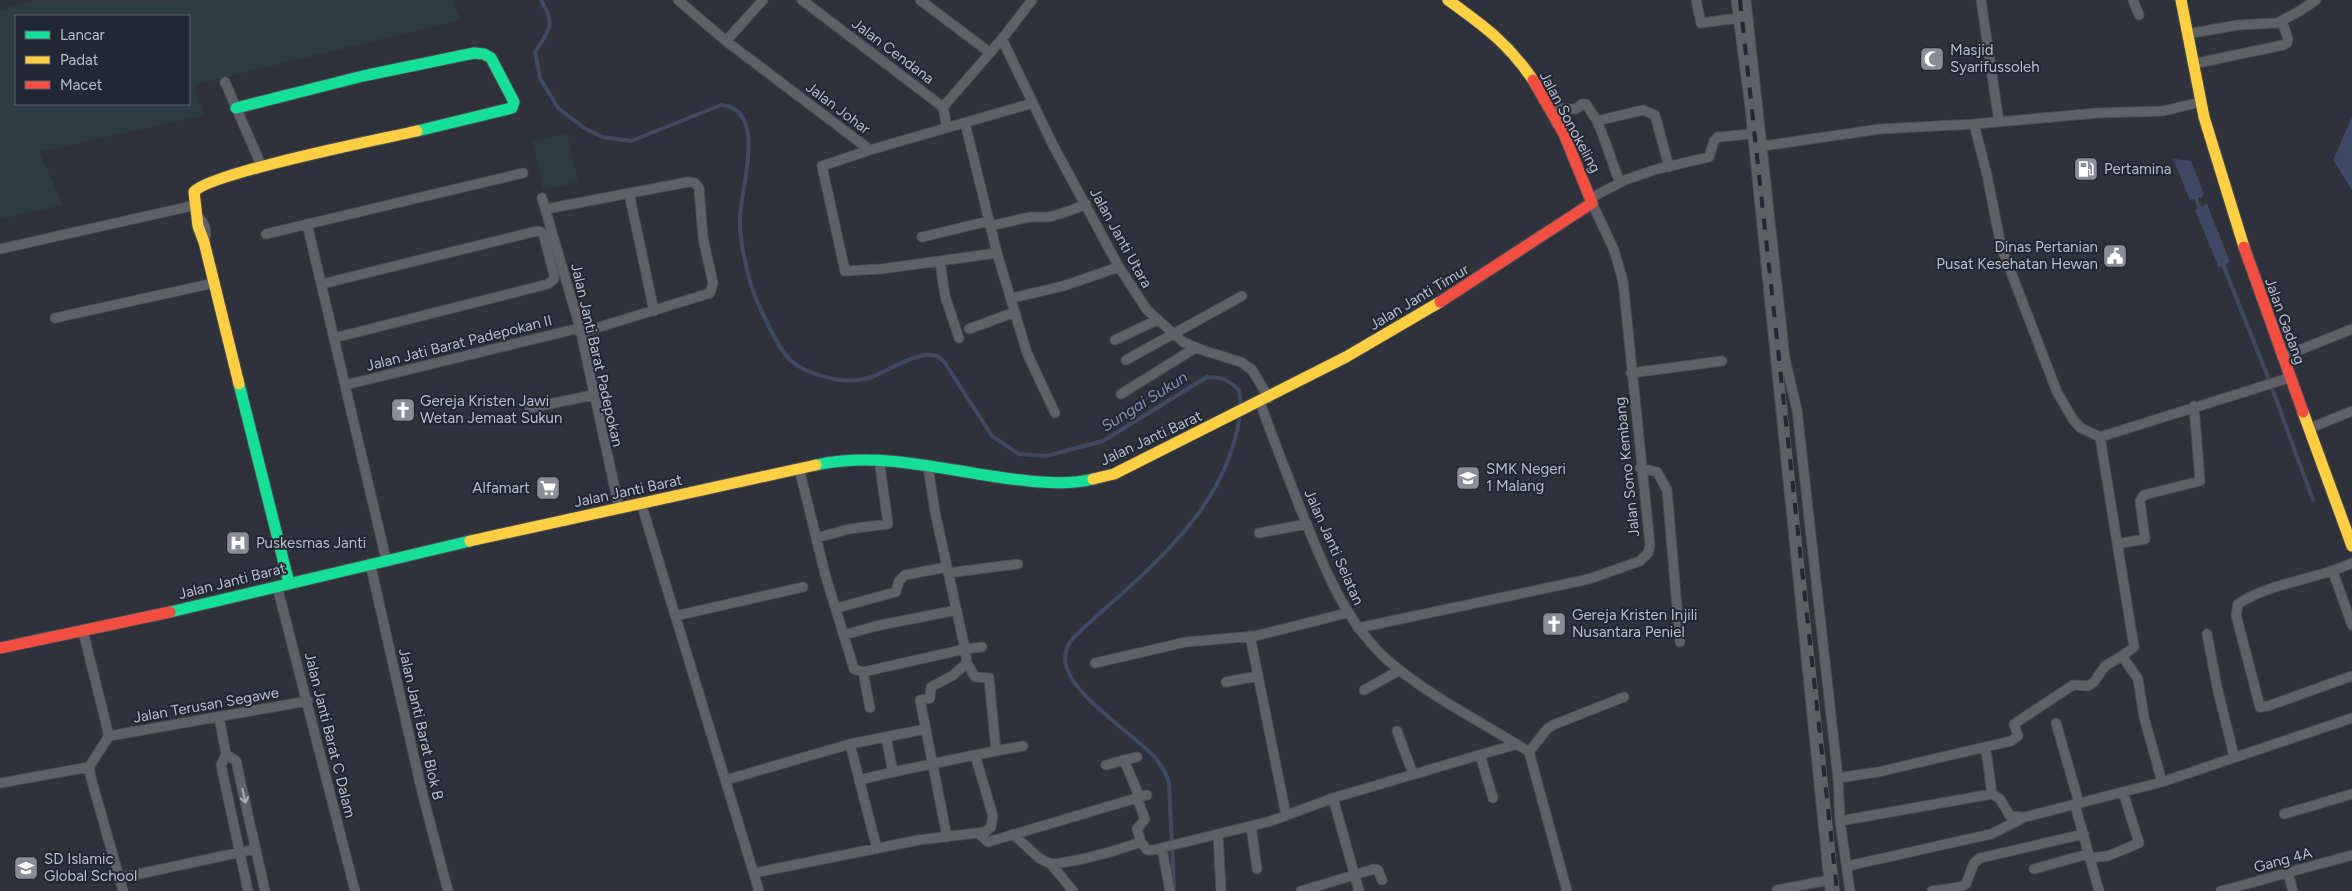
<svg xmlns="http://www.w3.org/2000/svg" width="2352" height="891" viewBox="0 0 2352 891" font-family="Figtree,sans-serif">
<rect width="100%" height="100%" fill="#2f323b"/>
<path fill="#2d3c41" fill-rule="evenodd" d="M35,0H453L460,20L194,85L205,115L39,152L63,205L0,219V10ZM189,16V104H16V16Z
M567,134L578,182L543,190L533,141Z"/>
<path fill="#404963" d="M2352,117V190L2333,160Z
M2173,159L2191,161L2204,194L2202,197L2190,200Z
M2207,204L2230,262L2219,268L2195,210Z"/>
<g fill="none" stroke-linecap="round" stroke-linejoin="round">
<path stroke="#404963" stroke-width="4" d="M541,0C556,25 550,29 535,52L540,78L558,108L584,128L603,137L631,141L721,105C769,109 740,189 740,218C739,238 747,274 754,293C759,307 779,350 790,360C808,376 846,385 869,378C886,373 919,349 937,356C940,357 943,361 945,363L992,436L1019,454L1046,456L1103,441L1207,377C1221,377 1229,380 1239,390L1241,407
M2195,195L2201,212
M2222,262L2266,372L2313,500
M1174,888L1169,782C1166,774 1163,768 1158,761C1136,734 1067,695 1065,659C1065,651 1068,644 1073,638C1141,574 1227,514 1240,414"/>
<defs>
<path id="street" d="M678,0L726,41L870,150L1033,103
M802,0L943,107
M920,0L989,52
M1696,0L1701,23L1738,18
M1736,0L1750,108L1830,891
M1746,0L1785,359L1797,410L1838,778L1840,821L1850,891
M1981,0L1999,122
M2133,0L2139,15
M2187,34L2238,25L2277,23L2300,11L2316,0
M1002,39L1053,145L1119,267L1147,310L1183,342L1205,351L1241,362L1252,370L1269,398
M726,41L763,0
M2193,64L2283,45L2287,43L2288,39L2282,21
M225,82L262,167
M1548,108L1576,109L1582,104H1586L1597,121
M965,123L997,253
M1974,124L1987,175L2001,246L2057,392L2074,421L2081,428L2100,437L2289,378
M947,128L943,107L1002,39L1032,0
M1763,146L1880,129L1974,124L2098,113L2163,111L2201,102
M870,150L822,166L845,271L881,269L997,253L1027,353L1055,413
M1620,182C1611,161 1606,141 1597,121L1643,110L1655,115L1669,167
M629,193L654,311
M542,198L580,328L619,508
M1591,198L1625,180L1657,169L1709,157L1714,141L1718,137L1752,134
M546,209L688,182L695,183L699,188L703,238L713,283L710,293L580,333
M198,217C205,223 208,233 204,241
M307,224L386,559
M990,226L1030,217H1049L1069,211L1086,204
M266,234L523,173
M922,237L989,221
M0,249L196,205
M940,261L945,296L959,338
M322,284L537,231L543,233L554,274V279L548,284L334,338
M1012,298L1063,286L1119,267
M55,318L214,283
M969,329L1015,312
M1115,340L1157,320
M2282,357L2352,329
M1126,360L1242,296
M1631,373L1722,361
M345,385L580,328
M1121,394L1195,348
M1260,402C1272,437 1286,471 1299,505C1322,563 1344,623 1392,664C1434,699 1484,723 1529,752L1567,891
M530,408L593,395
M2308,429L2352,411
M2100,437L2134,647L2122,656L2138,679L2144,717L2162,782
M928,467L935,512L965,649L982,647
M799,468L825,574L854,669L863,672L965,649L967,663L952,676L931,687L930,698L920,700L947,837
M1640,468L1657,472L1667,490L1680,642
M641,503L759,891
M1259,533L1307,524
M816,538L849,529L888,524L879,459
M2117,544L2145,539L2140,501L2144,495L2200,481L2194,406
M370,563L422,792L448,891
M2352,563C2316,580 2271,582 2238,604L2236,615L2260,707L2268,706L2352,676
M2333,572L2352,625
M948,573L1018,564
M277,586L355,891
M837,608L896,592L899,581L905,575L947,567
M675,616L803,587
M1358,628L1589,579L1640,561L1648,553L1650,545L1623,281L1614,250L1592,203
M83,631L109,736L89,767L91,778L123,891
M2207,634L2217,687L2234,756
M844,635L876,626L957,610
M1250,636L1286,815
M967,663L975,677L989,678L996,751L975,755
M1095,663L1186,642L1255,636L1347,613
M863,672L870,708
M1226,682L1258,676
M1364,690L1400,670
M219,717L226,754L221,765L248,891
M2056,723L2079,803
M1397,731L1413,774
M109,736L308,701
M850,744L877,849
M996,751L1023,746
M1529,752L1547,729L1553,725L1624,697
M226,754L236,761L265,891
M1480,755L1493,798
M1124,760L1137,757
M1106,765L1124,760L1140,798
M1838,778L1878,772L2011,741L2018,736L2014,724L2073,685L2088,686L2094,682L2105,666L2122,656
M726,780L850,744L926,729
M859,780L893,772L886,737
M0,783L89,767
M1992,794L2000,799L2010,816L2025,817L2162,782L2352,718
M1137,798L1145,819L1137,829L1141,842
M1333,798L1359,891
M2075,805L2099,891
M2284,814L2352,794
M1840,821L1992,794L1986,749
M1251,826L1257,869
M978,833L988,842L1147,795
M1013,834L1039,858L1051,864L1073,891
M1218,834L1221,891
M1162,849L1170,891
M2089,858L2108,856L2139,843L2123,792
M1051,864C1082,861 1112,852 1141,842L1147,850H1153L1271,821L1333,798L1517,744
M1848,866L1991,834L2023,818
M2034,869L2088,854
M754,873L919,840L985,832L991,827L993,816L975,755L893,772
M2288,873L2293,891
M120,878L256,849
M1777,890L1829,880
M1301,891L1374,869L1378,870L1382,880
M1932,891L1960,887L1966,884L1974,863L1980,858L2084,834
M2221,891L2352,855"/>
<path id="fast" d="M236,108L363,76L474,53L484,54L491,58L514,102L512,108L417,131
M239,384L289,583
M816,465C884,450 953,473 1021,480C1044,483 1070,485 1093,479
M170,612L470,541"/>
<path id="slow" d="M1448,0C1484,26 1508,43 1533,80
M2181,0L2204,117L2244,247
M239,384L204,242L198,226L194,192C209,173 382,139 417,131
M2303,412L2352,546
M1093,479L1114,474L1346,357L1440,302
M470,541L816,465"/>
<path id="jam" d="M2244,247L2303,412
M1440,302L1592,203L1564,134L1533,80
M0,648L170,612"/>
</defs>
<use href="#street" stroke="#4b4d53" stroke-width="11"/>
<use href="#fast" stroke="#4b4d53" stroke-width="13"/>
<use href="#slow" stroke="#4b4d53" stroke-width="13"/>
<use href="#jam" stroke="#4b4d53" stroke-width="13"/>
<use href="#street" stroke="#606168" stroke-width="9"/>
<use href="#fast" stroke="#16e098" stroke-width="11"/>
<use href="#slow" stroke="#ffcf43" stroke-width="11"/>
<use href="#jam" stroke="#f24e42" stroke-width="11"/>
<defs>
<path id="rail" d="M1740,0L1837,891"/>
</defs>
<use href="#rail" stroke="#5e6066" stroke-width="5.5"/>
<use href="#rail" stroke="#222735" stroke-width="4" stroke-dasharray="11" stroke-linecap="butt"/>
</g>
<defs><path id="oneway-shaft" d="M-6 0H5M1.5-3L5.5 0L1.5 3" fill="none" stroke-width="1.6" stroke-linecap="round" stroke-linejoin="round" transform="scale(1.25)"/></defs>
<use stroke="#a9abb6" href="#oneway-shaft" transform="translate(244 796) rotate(77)"/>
<defs>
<symbol id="mosque-square" viewBox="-11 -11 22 22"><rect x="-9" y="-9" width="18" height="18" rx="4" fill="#8a8d98" stroke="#222735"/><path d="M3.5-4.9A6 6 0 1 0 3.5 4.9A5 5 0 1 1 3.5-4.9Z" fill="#fff"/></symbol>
<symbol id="fuel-square" viewBox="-11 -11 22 22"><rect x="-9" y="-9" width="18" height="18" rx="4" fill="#8a8d98" stroke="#222735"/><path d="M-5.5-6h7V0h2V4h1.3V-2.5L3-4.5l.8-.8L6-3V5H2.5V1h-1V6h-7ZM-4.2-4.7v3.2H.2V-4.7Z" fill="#fff"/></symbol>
<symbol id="civic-square" viewBox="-11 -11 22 22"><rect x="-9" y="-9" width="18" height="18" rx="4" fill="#8a8d98" stroke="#222735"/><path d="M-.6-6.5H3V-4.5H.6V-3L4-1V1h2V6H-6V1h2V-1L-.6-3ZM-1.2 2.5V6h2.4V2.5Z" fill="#fff"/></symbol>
<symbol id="church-square" viewBox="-11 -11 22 22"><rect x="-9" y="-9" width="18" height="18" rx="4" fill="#8a8d98" stroke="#222735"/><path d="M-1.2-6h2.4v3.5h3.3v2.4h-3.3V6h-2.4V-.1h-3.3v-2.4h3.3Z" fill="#fff"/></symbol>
<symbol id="school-square" viewBox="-11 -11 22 22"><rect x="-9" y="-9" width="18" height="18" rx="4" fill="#8a8d98" stroke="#222735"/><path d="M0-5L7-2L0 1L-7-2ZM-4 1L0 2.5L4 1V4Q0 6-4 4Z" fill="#fff"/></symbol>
<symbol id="supermarket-square" viewBox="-11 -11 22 22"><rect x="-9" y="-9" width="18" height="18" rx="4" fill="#8a8d98" stroke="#222735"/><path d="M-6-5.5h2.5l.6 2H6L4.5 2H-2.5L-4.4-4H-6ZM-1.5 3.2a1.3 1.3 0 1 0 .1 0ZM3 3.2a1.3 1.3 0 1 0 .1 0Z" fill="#fff"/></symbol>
<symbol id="hospital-square" viewBox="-11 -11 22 22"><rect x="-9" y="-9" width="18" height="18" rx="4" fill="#8a8d98" stroke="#222735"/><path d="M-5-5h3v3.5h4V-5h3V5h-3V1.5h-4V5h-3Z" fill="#fff"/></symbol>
</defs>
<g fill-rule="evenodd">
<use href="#mosque-square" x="1918" y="45" width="28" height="28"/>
<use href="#fuel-square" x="2072" y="155" width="28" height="28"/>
<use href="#civic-square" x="2101" y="242" width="28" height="28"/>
<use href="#church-square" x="389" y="396" width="28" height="28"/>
<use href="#school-square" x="1454" y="464" width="28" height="28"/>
<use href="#supermarket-square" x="534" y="474" width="28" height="28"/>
<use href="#hospital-square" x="224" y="529" width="28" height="28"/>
<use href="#church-square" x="1540" y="610" width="28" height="28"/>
<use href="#school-square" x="12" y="854" width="28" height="28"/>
</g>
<g text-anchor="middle" stroke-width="4" stroke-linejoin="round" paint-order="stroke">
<g font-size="15" fill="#bbbeca" stroke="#222735" text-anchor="start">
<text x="1950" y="55">Masjid<tspan x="1950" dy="17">Syarifussoleh</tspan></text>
<text x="2104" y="174">Pertamina</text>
<text x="2098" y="252" text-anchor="end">Dinas Pertanian<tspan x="2098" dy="17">Pusat Kesehatan Hewan</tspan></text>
<text x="420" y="406">Gereja Kristen Jawi<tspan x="420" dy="17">Wetan Jemaat Sukun</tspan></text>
<text x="1486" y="474">SMK Negeri<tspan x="1486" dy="17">1 Malang</tspan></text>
<text x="530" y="493" text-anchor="end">Alfamart</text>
<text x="256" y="548">Puskesmas Janti</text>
<text x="1572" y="620">Gereja Kristen Injili<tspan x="1572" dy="17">Nusantara Peniel</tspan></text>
<text x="44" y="864">SD Islamic<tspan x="44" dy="17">Global School</tspan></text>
</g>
<g font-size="15" fill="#bbbeca" stroke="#222735">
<text transform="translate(893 51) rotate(37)" y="5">Jalan Cendana</text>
<text transform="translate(838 108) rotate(37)" y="5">Jalan Johar</text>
<text transform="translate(1570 122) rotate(62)" y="5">Jalan Sonokeling</text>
<text transform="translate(1121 238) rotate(61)" y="5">Jalan Janti Utara</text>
<text transform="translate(1419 297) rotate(-31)" y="5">Jalan Janti Timur</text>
<text transform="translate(2285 321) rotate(70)" y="5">Jalan Gadang</text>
<text transform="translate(459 343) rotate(-14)" y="5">Jalan Jati Barat Padepokan II</text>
<text transform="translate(597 355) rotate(77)" y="5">Jalan Janti Barat Padepokan</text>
<text transform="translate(1151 438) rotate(-25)" y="5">Jalan Janti Barat</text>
<text transform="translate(1627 467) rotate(-96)" y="5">Jalan Sono Kembang</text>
<text transform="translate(628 491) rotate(-12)" y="5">Jalan Janti Barat</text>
<text transform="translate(1334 547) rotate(66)" y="5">Jalan Janti Selatan</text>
<text transform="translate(232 581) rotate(-14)" y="5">Jalan Janti Barat</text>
<text transform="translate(206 705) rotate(-10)" y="5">Jalan Terusan Segawe</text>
<text transform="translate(421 724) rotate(77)" y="5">Jalan Janti Barat Blok B</text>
<text transform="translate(330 735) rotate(76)" y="5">Jalan Janti Barat C Dalam</text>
<text transform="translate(2283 860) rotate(-15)" y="5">Gang 4A</text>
</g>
<g font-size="16" font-style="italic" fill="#8690ae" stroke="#222735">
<text transform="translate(1144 401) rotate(-32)" y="6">Sungai Sukun</text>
</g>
</g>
<rect x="15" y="15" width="175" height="90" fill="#222735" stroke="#5f6371"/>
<rect x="25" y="31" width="25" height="8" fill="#16e098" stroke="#5f6371"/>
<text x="60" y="40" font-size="15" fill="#bbbeca">Lancar</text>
<rect x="25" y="56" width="25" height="8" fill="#ffcf43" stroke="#5f6371"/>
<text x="60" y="65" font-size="15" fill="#bbbeca">Padat</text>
<rect x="25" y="81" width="25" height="8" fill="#f24e42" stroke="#5f6371"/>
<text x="60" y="90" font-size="15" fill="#bbbeca">Macet</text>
</svg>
